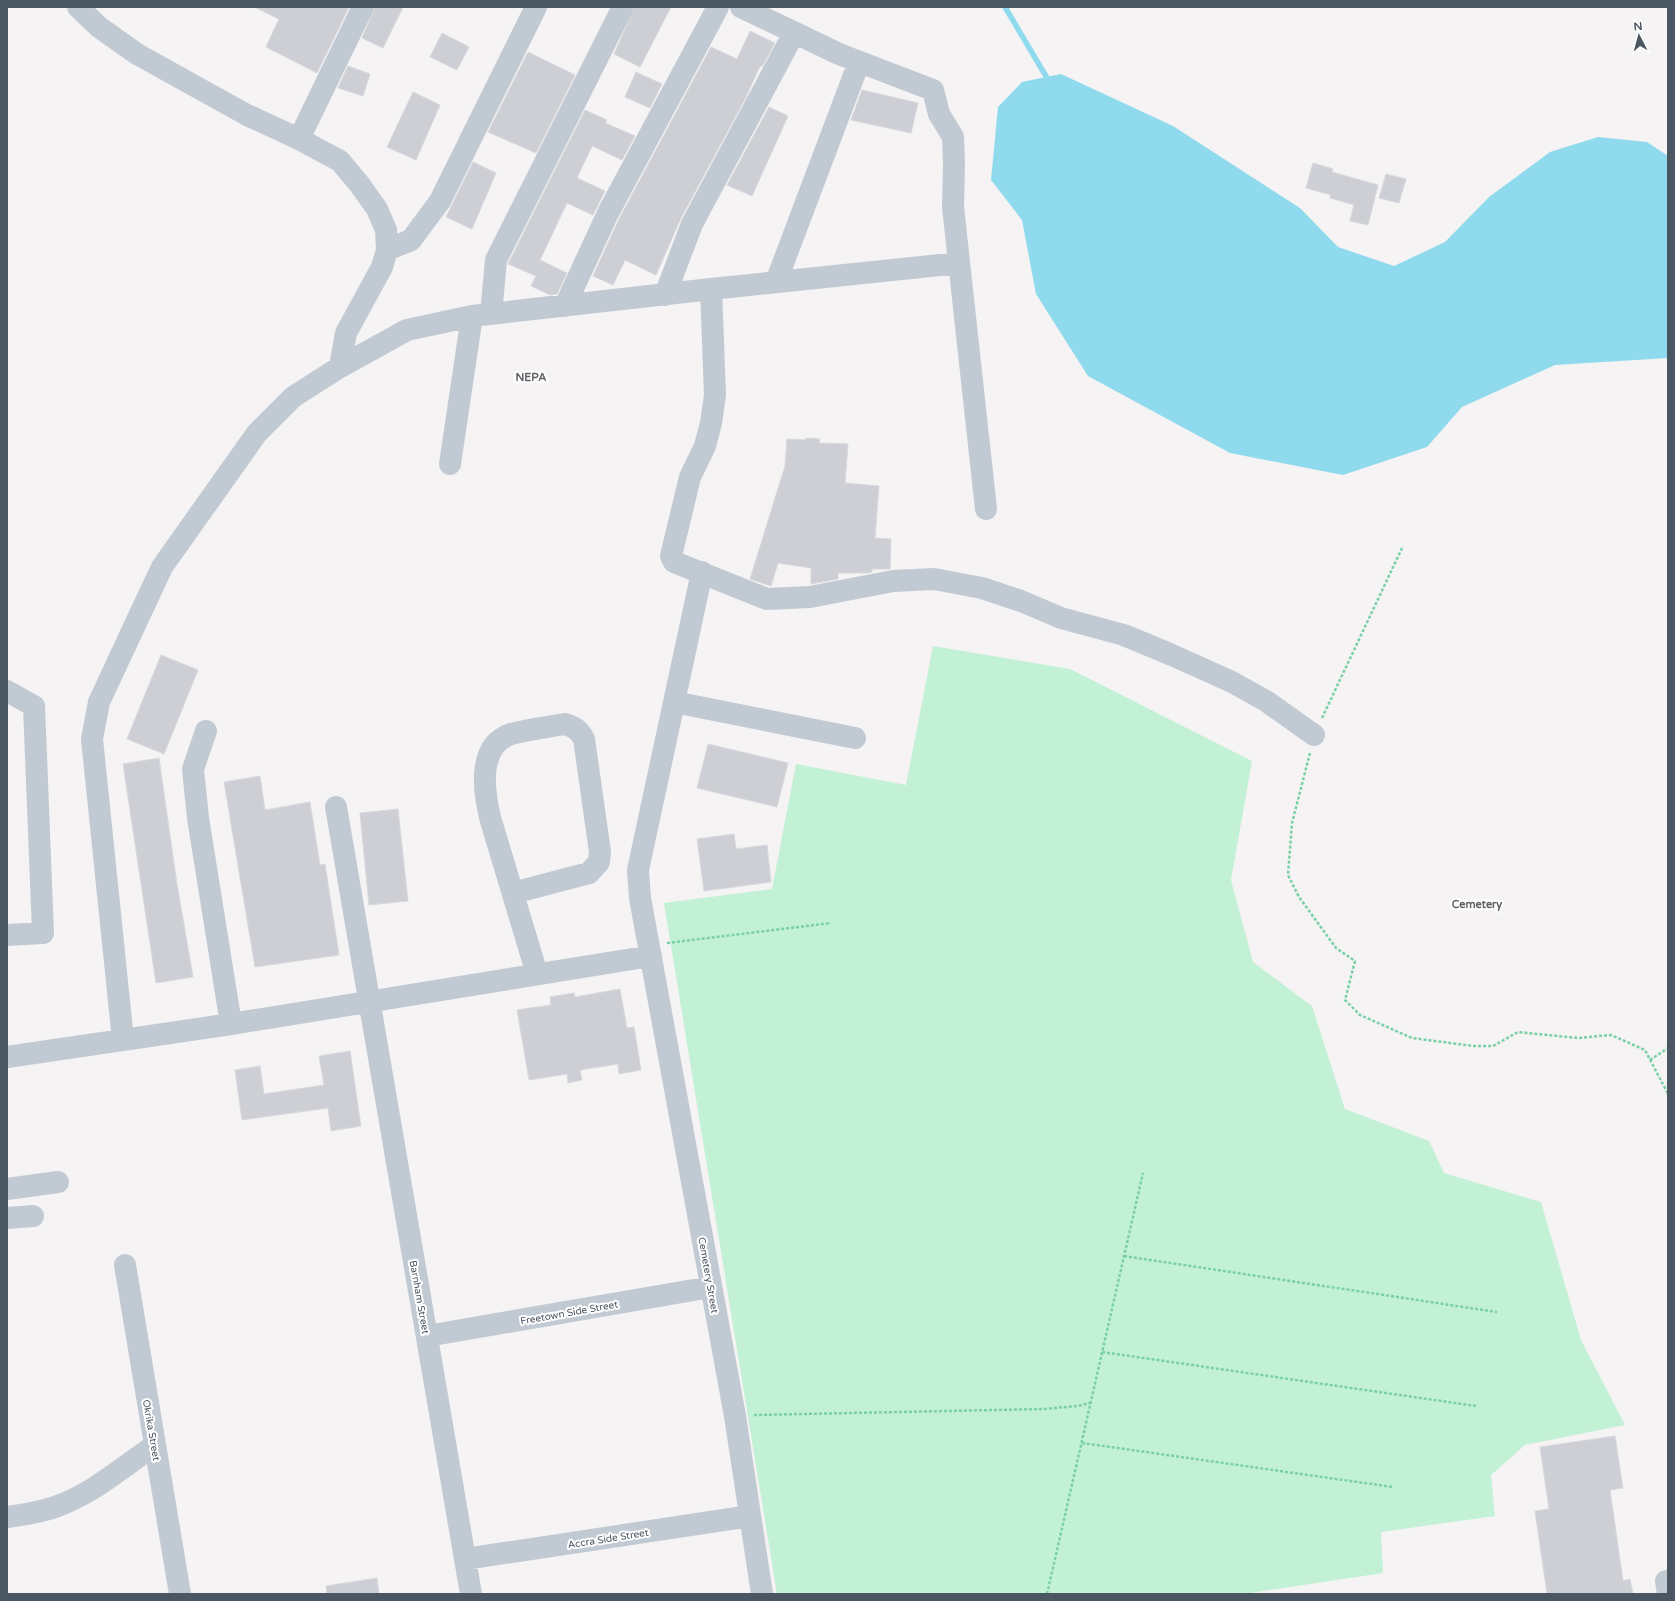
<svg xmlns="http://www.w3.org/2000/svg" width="1675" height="1601" viewBox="0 0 1675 1601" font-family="'Varela Round',sans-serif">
<rect width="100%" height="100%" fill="#f5f3f3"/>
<path fill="#c3f1d5" d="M933,646L1070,669L1252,761L1231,880L1253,962L1312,1006L1345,1109L1429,1141L1444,1173L1541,1202L1581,1340L1625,1425L1525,1445L1491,1475L1495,1516L1381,1532L1383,1573L1243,1594H777L664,903L772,889L796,764L906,785Z"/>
<path fill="#90daee" d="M1061,74L1173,126L1300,208L1338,247L1394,266L1445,242L1489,197L1550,152L1598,137L1647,142L1668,156V358L1555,365L1462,407L1427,447L1343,475L1230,453L1088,376L1036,294L1022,220L991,180L998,107L1022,82Z"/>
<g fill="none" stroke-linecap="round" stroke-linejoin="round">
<path stroke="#90daee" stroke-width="5.5" d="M1005,7L1050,83"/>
</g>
<path fill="#cdcfd5" stroke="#d7d9de" d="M254,7H349L317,73L266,47L279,19Z
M375,7H403L383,48L362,38Z
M635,7H671L640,67L614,54Z
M750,31L775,43L762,67L760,66L746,97L681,218L656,275L625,260L613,285L593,276L619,219L711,47L737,59Z
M442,33L469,47L457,70L430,57Z
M528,52L575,75L536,153L488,132Z
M348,66L370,74L363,96L338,88Z
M636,72L662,84L650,108L625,97Z
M862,90L918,103L911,133L851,120Z
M413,92L440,105L416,160L387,147Z
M769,107L788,116L752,196L727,185Z
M585,110L607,120L605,123L635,136L622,160L592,146L577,178L605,191L593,215L567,203L540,260L567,273L557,294L550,295L531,286L536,276L508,264Z
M473,162L496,173L472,229L446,217Z
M1313,163L1333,169L1332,172L1378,185L1368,225L1350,221L1354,205L1330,198L1331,195L1306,188Z
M1386,174L1406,179L1399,203L1379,198Z
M806,438L820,439L819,443L848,444L845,483L879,486L875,538L891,539L890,569H872V572L867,573H838V579L811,584V568L778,563L771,586L750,579L785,466L787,439L806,440Z
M161,655L198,670L164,754L127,739Z
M708,744L788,763L777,807L697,788Z
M159,758L177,884L193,977L156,983L123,764Z
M260,776L265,810L310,802L320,865L325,864L339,955L255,967L224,782Z
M398,809L408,901L369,905L360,813Z
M734,834L736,849L767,845L771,882L704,891L697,839Z
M620,989L627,1028L634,1027L641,1070L619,1074L618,1064L580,1070L582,1080L568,1083L567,1074L529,1080L517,1010L551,1005L550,997L574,993L575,997Z
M350,1051L361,1126L331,1131L328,1108L242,1120L235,1070L260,1066L264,1094L324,1085L319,1056Z
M1615,1436L1623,1488L1610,1490L1623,1581L1630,1579L1633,1594H1547L1535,1511L1549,1509L1540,1447Z
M377,1578L379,1594H327L326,1586Z"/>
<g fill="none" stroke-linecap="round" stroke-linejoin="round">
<path stroke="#7ad0a6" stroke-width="2.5" stroke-dasharray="3 2" stroke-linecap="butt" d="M1322,718L1403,546
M1310,753L1292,823L1288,875L1299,897L1336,948L1355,961L1345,1000L1360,1015L1412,1038L1473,1046H1493L1518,1032L1578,1038L1611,1035L1645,1050L1668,1094
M667,943L831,923
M1650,1060L1668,1048
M1124,1256L1497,1312
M1102,1352L1476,1406
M754,1415L1043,1409L1077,1406L1090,1403
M1082,1443L1393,1487
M1047,1594L1143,1173"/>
<path stroke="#c1cad2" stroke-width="22" d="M78,7L99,27L137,54L247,115L299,139L340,161L360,185L377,209L386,230L387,250L382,267L346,333L340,367
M741,7L839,54L933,90L939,114L953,137L954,163L953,207L986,509
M299,139L363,7
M387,250L411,240L440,201L536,7
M776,282L859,62
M711,289L715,395L711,423L705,446L690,477L671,556L674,562L767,599L810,597L893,581L934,579L982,588L1021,601L1061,618L1124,635L1172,655L1232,682L1266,701L1314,735
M665,295L692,224L794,33
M565,306L608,213L718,7
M491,314L496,260L623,7
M450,464L472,316
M702,572L638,870L640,898L735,1416L762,1594
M7,691L34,706L43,933L7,935
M674,702L855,738
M206,731L193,769L198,818L231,1024
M336,807L471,1594
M513,893L589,873L599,862L600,852L584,739C579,730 575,727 565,724C548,727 528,729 511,734C476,746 484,794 491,821L537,974
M123,1040L92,739L99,702L162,567L257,433L293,397L340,367L407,330L472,316L711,289L959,263
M7,1057L231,1024L651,956
M7,1189L58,1182
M7,1218L33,1216
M125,1265L180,1594
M427,1336L711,1287
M7,1517C23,1515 40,1512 55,1507C91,1495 124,1466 155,1445
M465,1559L750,1516
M1668,1594L1666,1581H1668"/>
</g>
<g text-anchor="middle" stroke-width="4" stroke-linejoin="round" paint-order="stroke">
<g font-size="10" fill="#4a5661" stroke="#fff">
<text transform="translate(709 1275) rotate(80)" y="4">Cemetery Street</text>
<text transform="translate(420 1297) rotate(80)" y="4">Barnham Street</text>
<text transform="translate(569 1312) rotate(-10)" y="4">Freetown Side Street</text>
<text transform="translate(152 1430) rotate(80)" y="4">Okrika Street</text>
<text transform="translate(608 1538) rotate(-9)" y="4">Accra Side Street</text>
</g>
<g font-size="11" font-weight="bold" fill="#5f6368" stroke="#fff">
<text x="531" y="381">NEPA</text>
<text x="1477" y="908">Cemetery</text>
</g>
</g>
<rect width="1675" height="1601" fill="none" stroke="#4a5661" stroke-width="16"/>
<g transform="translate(1639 36) rotate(354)" stroke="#ffffff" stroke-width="3" paint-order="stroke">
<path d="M0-3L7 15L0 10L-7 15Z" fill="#4a5661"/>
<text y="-6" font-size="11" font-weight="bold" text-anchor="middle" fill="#4a5661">N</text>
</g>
</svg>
